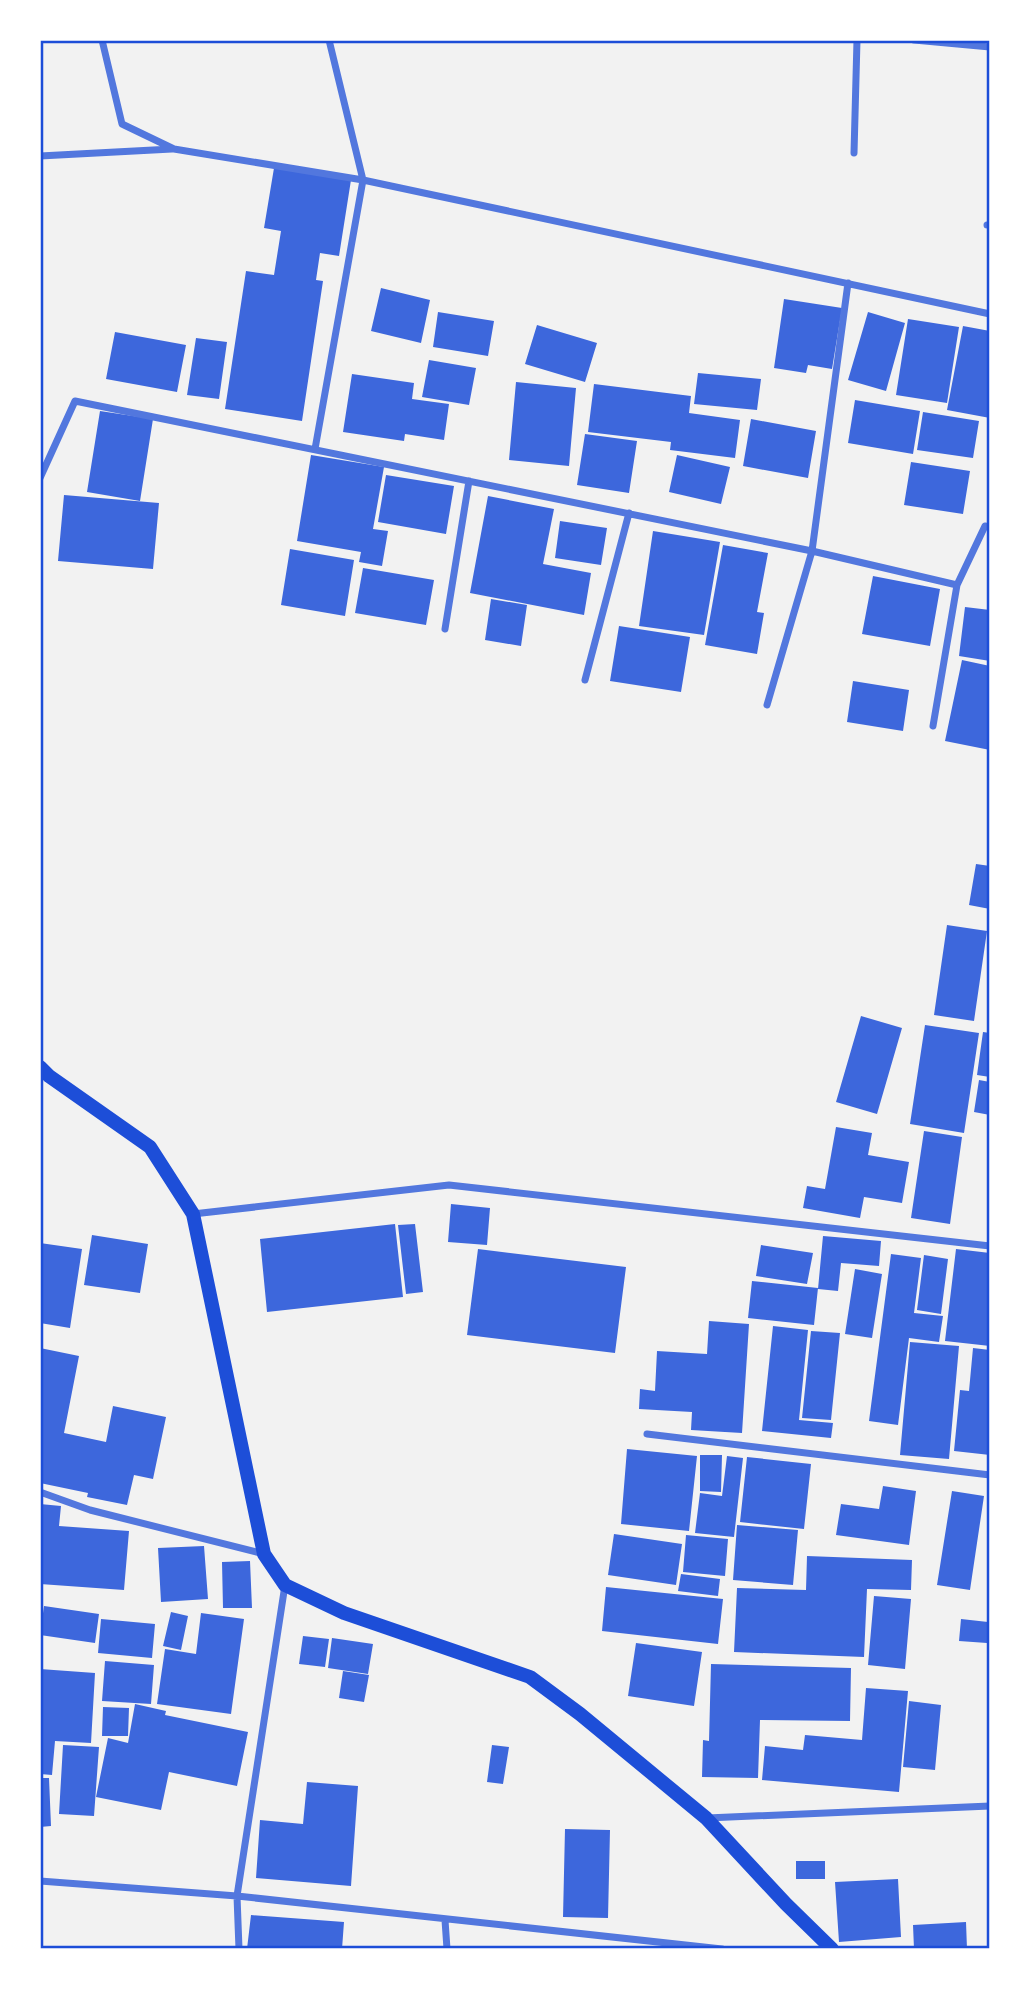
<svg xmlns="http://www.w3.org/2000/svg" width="1030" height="1989" viewBox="0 0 1030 1989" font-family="Ubuntu,sans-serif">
<rect width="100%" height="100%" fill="#f2f2f2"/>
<path fill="#3d67dc" d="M274,168L351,180L339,256L320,253L316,280L323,281L302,421L225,409L246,271L274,275L281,231L264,228Z
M381,288L430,300L421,343L371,331Z
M784,299L842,308L832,369L808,365L806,373L774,368Z
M438,312L494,321L488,356L433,347Z
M868,312L905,323L886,391L848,380Z
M908,319L959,327L947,403L896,395Z
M537,325L597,343L585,382L525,364Z
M963,326L990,331V418L947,410Z
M115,332L186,345L177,392L106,379Z
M196,338L227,342L219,399L187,395Z
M429,360L476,368L469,405L422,397Z
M698,373L761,379L757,410L694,404Z
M352,374L414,383L412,399L449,404L444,440L405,434L404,441L343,432Z
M516,382L576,388L569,466L509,460Z
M594,384L691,396L689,413L740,420L735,458L670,450L671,442L588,432Z
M855,400L920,411L913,454L848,443Z
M100,411L153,419L140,501L87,492Z
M923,412L979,421L973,458L917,450Z
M751,419L816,431L808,478L743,466Z
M585,434L637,441L629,493L577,485Z
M311,455L384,467L373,529L388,531L382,566L359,562L361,552L297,541Z
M677,455L730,467L721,504L669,492Z
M911,462L970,471L963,514L904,505Z
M386,475L454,486L446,534L378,522Z
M64,495L159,503L153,569L58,561Z
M488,496L554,509L543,564L591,573L584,615L470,593Z
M560,521L607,528L601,565L555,558Z
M653,531L720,542L704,635L639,626Z
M723,545L768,553L757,612L764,613L757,654L705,645Z
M290,549L354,560L345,616L281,605Z
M363,568L434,580L426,625L355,613Z
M873,576L940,589L930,646L862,634Z
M491,599L527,605L521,646L485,640Z
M965,607L990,610V661L959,656Z
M619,626L690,637L681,692L610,681Z
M962,660L990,666V750L945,741Z
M853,681L909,690L903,731L847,722Z
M976,864L990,866V909L969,905Z
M947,925L987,931L974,1021L934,1015Z
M861,1016L902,1028L877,1114L836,1102Z
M925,1025L979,1033L964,1133L910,1124Z
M983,1032L990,1033V1077L977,1075Z
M979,1080L990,1082V1115L974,1112Z
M836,1127L872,1133L868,1155L909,1162L902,1203L864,1197L860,1218L803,1208L807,1186L825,1189Z
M924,1131L962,1137L950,1224L911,1218Z
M451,1204L490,1208L487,1245L448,1242Z
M395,1224L403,1297L267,1312L260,1239Z
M415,1224L423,1292L406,1294L398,1225Z
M92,1235L148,1244L140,1293L84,1285Z
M823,1236L881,1241L879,1266L841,1263L838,1291L818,1289Z
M40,1243L82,1249L70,1328L40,1323Z
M761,1245L813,1253L807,1284L756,1276Z
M478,1249L626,1267L615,1353L467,1335Z
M956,1249L990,1253V1346L945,1341Z
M891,1254L921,1258L914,1313L943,1316L939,1342L909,1338L898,1425L869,1421Z
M924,1255L948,1259L941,1314L917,1310Z
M855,1269L882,1274L872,1338L845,1334Z
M752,1281L818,1288L814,1325L748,1318Z
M709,1321L749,1324L742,1433L691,1430L692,1412L639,1409L640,1389L655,1391L657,1351L707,1354Z
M773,1326L808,1330L799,1420L833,1423L831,1438L762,1431Z
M811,1331L840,1333L831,1420L802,1418Z
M910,1342L959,1346L949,1459L900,1455Z
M40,1348L79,1356L64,1433L106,1442L113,1406L166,1417L153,1479L134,1475L127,1505L87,1497L88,1493L40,1483Z
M973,1348L990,1350V1455L954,1451L960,1390L969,1391Z
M627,1449L697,1456L689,1531L621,1524Z
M700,1455H722L721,1492L700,1491Z
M727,1456L743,1458L734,1537L695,1533L700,1493L722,1496Z
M747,1457L811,1464L804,1529L740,1522Z
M883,1486L916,1491L909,1545L836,1535L841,1504L879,1509Z
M952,1491L984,1496L970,1590L937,1585Z
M40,1504L61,1506L59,1526L129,1531L124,1590L40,1584Z
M737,1525L798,1530L793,1585L733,1580Z
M614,1534L682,1544L676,1585L608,1575Z
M686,1535L728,1539L725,1576L683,1572Z
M204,1546L208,1599L161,1602L158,1548Z
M807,1556L912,1560L911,1590L867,1589L864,1657L734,1652L737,1588L806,1590Z
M250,1561L252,1608H223L222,1562Z
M681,1574L720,1579L718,1596L678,1591Z
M606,1587L723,1599L718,1644L602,1631Z
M874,1596L911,1599L905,1669L868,1665Z
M44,1606L99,1614L95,1643L40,1635Z
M171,1612L188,1616L181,1650L163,1646Z
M201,1613L244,1619L231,1714L157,1704L165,1649L196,1654Z
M101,1619L155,1624L152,1658L98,1653Z
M961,1619L988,1622L987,1643L959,1641Z
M303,1636L329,1639L325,1667L299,1664Z
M332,1638L373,1644L368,1674L328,1668Z
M636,1643L702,1652L694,1706L628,1696Z
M105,1661L154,1665L151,1704L102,1701Z
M711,1664L851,1668L850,1721L760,1720L758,1778L702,1777L703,1740L709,1741Z
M40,1669L95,1673L91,1743L55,1741L52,1775L40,1774Z
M343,1671L369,1675L364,1702L339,1698Z
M866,1688L908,1691L899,1792L762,1780L765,1746L803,1750L805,1735L862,1740Z
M909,1701L941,1705L935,1770L903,1767Z
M135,1704L166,1711L165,1715L248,1732L237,1786L169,1772L161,1810L96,1797L108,1738L128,1743Z
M103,1707L129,1708L128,1736H102Z
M63,1745L99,1747L94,1816L59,1814Z
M492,1745L509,1747L503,1784L487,1782Z
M40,1778H49L51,1826L40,1827Z
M307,1782L358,1786L351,1886L256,1878L260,1820L303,1824Z
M565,1829L610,1830L608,1918L563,1917Z
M796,1861H825V1879H796Z
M898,1879L901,1937L839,1942L835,1882Z
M251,1915L344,1922L342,1949H247Z
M966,1922L967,1949H914L913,1925Z"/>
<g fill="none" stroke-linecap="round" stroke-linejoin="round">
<path stroke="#5277de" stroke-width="7" d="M102,40L122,124L174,149L363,180L315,449
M329,40L363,180L990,314
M914,40L990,47
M854,153L857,40
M40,156L172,149
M987,225H990
M40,478L75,401L812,551L957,585
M445,629L469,481
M585,680L629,513
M767,705L812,551L848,283
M933,726L957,585L985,526L990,527
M193,1214L449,1185L990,1246
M647,1434L990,1475
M40,1492L90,1510L264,1554
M707,1818L990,1806
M40,1881L237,1896L285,1585
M445,1920L447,1949
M239,1949L237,1896L722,1949"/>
<path stroke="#1d4ed8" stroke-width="14" d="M40,1067L49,1076L150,1147L193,1214L264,1554L285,1585L344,1613L530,1677L580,1714L706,1818L786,1904L832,1949"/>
</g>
<rect width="1030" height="1989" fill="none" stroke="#ffffff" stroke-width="84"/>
<rect x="42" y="42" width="946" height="1905" fill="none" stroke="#1d4ed8" stroke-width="2.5"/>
</svg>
